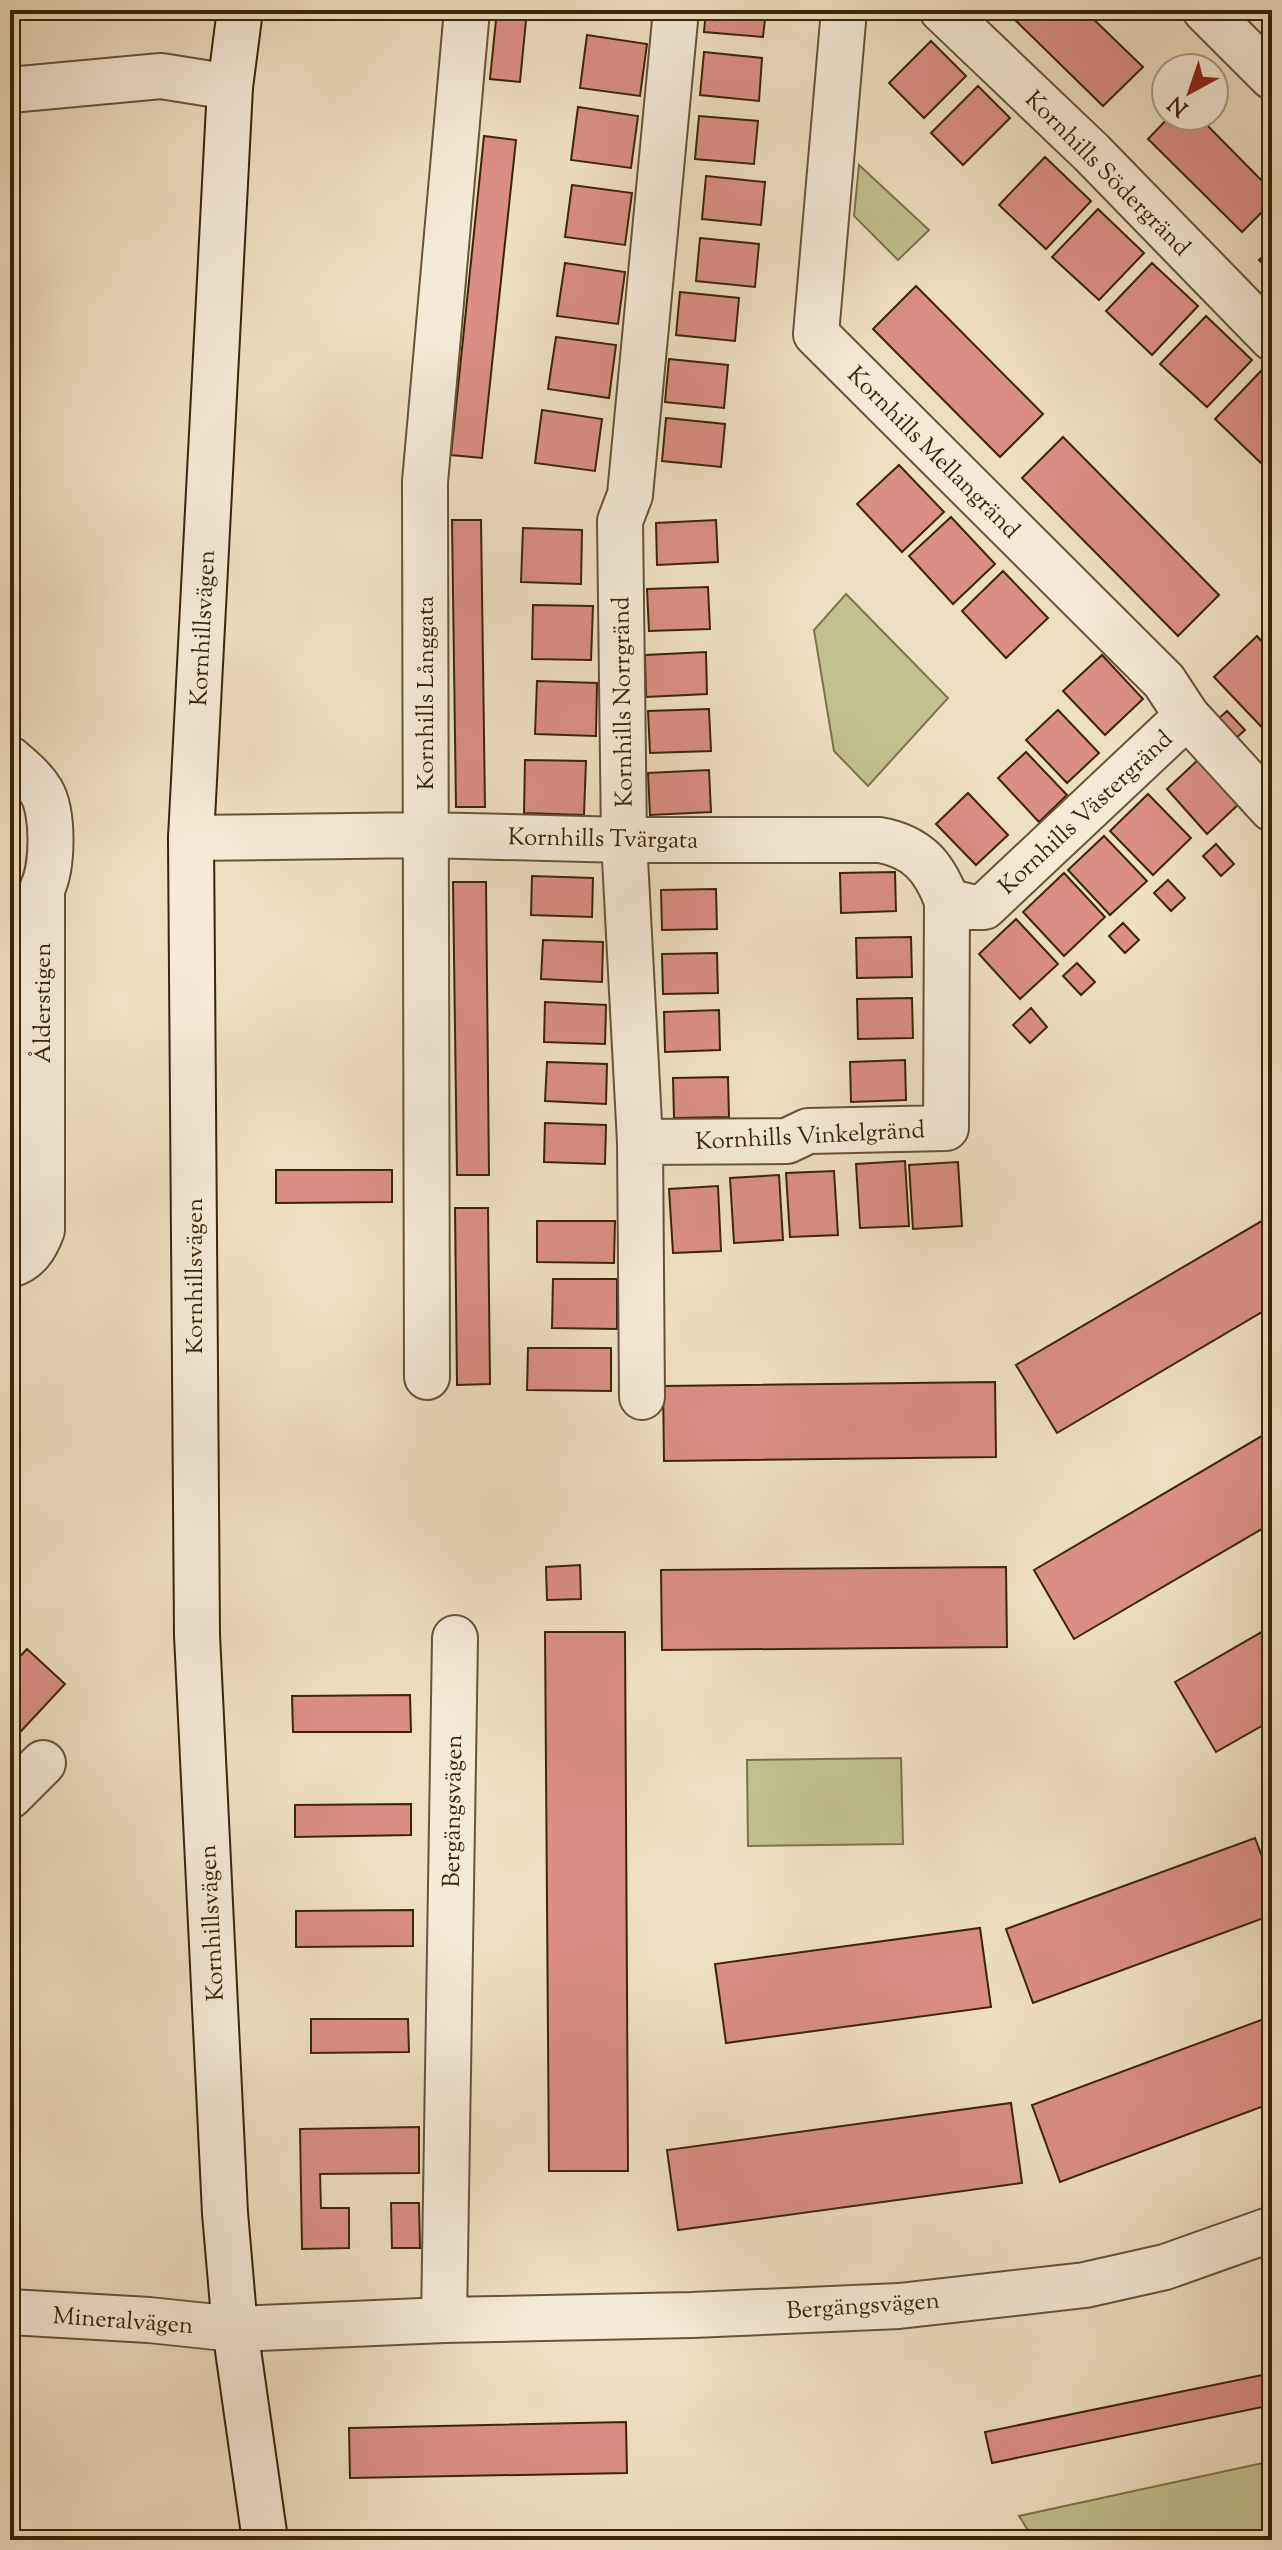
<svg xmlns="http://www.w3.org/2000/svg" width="1282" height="2550" viewBox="0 0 1282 2550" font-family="'Sorts Mill Goudy',serif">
<rect width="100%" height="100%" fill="#efdfc2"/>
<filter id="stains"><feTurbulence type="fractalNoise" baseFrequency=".0025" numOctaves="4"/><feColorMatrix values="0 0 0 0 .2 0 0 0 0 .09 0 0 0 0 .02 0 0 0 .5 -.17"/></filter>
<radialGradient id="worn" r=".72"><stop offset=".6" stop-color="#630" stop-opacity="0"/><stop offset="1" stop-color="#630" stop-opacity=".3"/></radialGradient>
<path fill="#c1c08e" stroke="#7e734a" stroke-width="2" d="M859,165L929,230L898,260L854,216Z
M846,594L948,698L868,786L834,751L814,630Z
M901,1758L903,1844L748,1846L747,1760Z
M1272,2461V2540H1034L1019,2516Z"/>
<path fill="#db8e86" stroke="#3a2606" stroke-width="2" d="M497,10H527L520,82L490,79Z
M584,10H628V16Z
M706,10H766L763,37L704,32Z
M1005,10H1084L1143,67L1103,106Z
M587,35L647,44L640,96L580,88Z
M931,41L966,76L924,118L889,83Z
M704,52L762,58L759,101L700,95Z
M978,86L1010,118L963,165L931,133Z
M578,107L638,116L631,168L571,160Z
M699,116L758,121L754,164L695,159Z
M1170,116H1198L1272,191V202L1242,232L1148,139Z
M484,136L516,140L482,458L451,455Z
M1045,157L1091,201L1046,249L999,205Z
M706,176L765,182L761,225L702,219Z
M572,185L632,193L625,245L565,237Z
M1098,209L1144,253L1099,300L1052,257Z
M700,238L759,244L755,287L696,281Z
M1272,248V273L1259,260Z
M565,263L625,272L618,324L557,316Z
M1152,263L1198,306L1152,355L1106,311Z
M916,286L1043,414L1000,457L873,329Z
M680,292L739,298L735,341L676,335Z
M1206,316L1252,360L1207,407L1160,364Z
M556,337L616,345L609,398L548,389Z
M669,359L728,365L724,408L665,402Z
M1261,371L1272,382V452L1261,463L1215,419Z
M542,410L602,419L595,471L535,463Z
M666,418L725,424L721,467L662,461Z
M1063,437L1219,595L1178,636L1022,478Z
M899,465L944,512L902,552L857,504Z
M951,517L995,564L953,604L909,556Z
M452,520H481L485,807H456Z
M716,520L718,562L657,565L656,523Z
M523,528L582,530L581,584L521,582Z
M1003,571L1048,618L1006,658L962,611Z
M708,587L710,629L649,631L647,589Z
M533,605L593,606L591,660L532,659Z
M1257,636L1272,653V738L1214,677Z
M706,652L707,694L646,697L645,655Z
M1102,655L1143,699L1105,735L1063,691Z
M537,681L597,683L596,736L535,734Z
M709,709L711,751L650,753L648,711Z
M1058,710L1099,753L1067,783L1026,740Z
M1227,711L1245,730L1234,740L1216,721Z
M1026,752L1067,795L1039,822L998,778Z
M1200,758L1240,803L1207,834L1167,789Z
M525,760L586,761L584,815L524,813Z
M709,770L711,812L650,815L648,773Z
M968,793L1008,835L976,865L936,824Z
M1148,794L1191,838L1153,875L1110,831Z
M1104,836L1147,881L1110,915L1068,870Z
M1216,844L1234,864L1221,876L1203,856Z
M895,872L896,911L841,913L840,873Z
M1064,873L1105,917L1064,956L1023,912Z
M532,876L593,878L592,917L531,915Z
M1168,880L1185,898L1171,911L1154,893Z
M453,882H486L489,1175H457Z
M716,889L717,929L662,930L661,890Z
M1016,919L1058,964L1020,999L979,954Z
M1123,923L1139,940L1125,953L1109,936Z
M911,937L912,977L857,978L856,938Z
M543,940L603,942L602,982L541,979Z
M717,953L718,993L663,994L662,954Z
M1077,963L1095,982L1081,995L1063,976Z
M912,998L913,1038L858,1039L857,999Z
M545,1002L606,1005L605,1044L544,1042Z
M1031,1008L1047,1027L1030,1043L1013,1025Z
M719,1010L720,1050L665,1052L664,1012Z
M905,1060L906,1100L851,1102L850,1062Z
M547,1062L607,1064L606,1104L545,1101Z
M728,1077L729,1117L674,1118L673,1078Z
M545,1123L606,1125L605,1164L544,1162Z
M905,1161L909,1226L860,1228L856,1164Z
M958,1162L962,1226L913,1229L909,1165Z
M276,1170H392V1202L276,1203Z
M834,1171L838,1235L790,1237L786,1173Z
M779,1175L783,1240L734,1243L730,1178Z
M718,1186L721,1251L673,1253L669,1189Z
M455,1208H488L490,1384L457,1385Z
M1272,1215V1306L1057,1433L1016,1365Z
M537,1221H615L614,1263L537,1262Z
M553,1279H617V1329L552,1328Z
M528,1348H611V1391L527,1390Z
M995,1382L996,1457L664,1461L663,1386Z
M1272,1430V1523L1074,1639L1034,1570Z
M580,1565L581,1599L547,1600L546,1567Z
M1006,1567L1007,1647L662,1650L661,1570Z
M1272,1626V1720L1216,1752L1175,1682Z
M545,1632H625L628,2171H549Z
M27,1649L65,1684L10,1743V1667Z
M410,1695L411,1732H293L292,1696Z
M411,1804V1835L295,1837V1805Z
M1255,1838L1272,1883V1915L1033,2003L1006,1929Z
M413,1910V1946L296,1947V1911Z
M980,1928L991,2007L726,2043L715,1964Z
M1272,2016V2103L1060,2182L1032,2105Z
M311,2019H408L409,2052L311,2053Z
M1011,2103L1022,2183L678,2230L667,2150Z
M419,2127V2173L320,2174L321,2208H349V2248L302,2249L300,2129Z
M391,2203H419L420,2248H392Z
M1272,2373V2405L992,2463L985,2432Z
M626,2422L627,2473L350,2478L349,2428Z"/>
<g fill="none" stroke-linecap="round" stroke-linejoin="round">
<defs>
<path id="street" d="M844,10L816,334L1164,681L1187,716L1272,809
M942,10L1092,153L1272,338
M1205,10L1272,77
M10,90L161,76L230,87
M10,759C21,769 33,778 41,791C54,812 53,867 42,889V1230C36,1246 28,1260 10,1265
M191,838L426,835L624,840H880C917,847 934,866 947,901L971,907H984L1187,716
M640,1142L787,1141L808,1131L946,1128L947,901
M427,1377L425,482L467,10
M642,1397L640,1142L624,840L620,521L630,495L676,10
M10,1796L43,1763
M10,2312L149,2320L235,2329L444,2320L692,2315L899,2306L1085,2285L1165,2267L1272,2229
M444,2320L455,1638"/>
<path id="secondary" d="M240,10L230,87L191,838L197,1635L225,2213L235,2329L265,2540"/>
</defs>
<use href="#street" stroke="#675435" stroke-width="48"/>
<use href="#secondary" stroke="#3a2606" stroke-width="48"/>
<use href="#street" stroke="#f5ead7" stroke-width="44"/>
<use href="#secondary" stroke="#f5ead7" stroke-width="44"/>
</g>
<g text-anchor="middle" stroke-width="6" stroke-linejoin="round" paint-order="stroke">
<g font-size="24" fill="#3a2606" stroke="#f5ead7">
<text transform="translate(1108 173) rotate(45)" y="8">Kornhills Södergränd</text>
<text transform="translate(934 452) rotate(45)" y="8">Kornhills Mellangränd</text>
<text transform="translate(202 628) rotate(-87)" y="8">Kornhillsvägen</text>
<text transform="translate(425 693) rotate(-90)" y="8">Kornhills Långgata</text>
<text transform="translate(622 702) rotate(-91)" y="8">Kornhills Norrgränd</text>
<text transform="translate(1085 812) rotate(-43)" y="8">Kornhills Västergränd</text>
<text transform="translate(603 838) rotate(1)" y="8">Kornhills Tvärgata</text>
<text transform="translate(42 1003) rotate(-90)" y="8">Ålderstigen</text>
<text transform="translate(810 1135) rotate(-3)" y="8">Kornhills Vinkelgränd</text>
<text transform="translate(194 1276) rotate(-90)" y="8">Kornhillsvägen</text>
<text transform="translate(452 1811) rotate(-89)" y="8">Bergängsvägen</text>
<text transform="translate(211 1923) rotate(-93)" y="8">Kornhillsvägen</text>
<text transform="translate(863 2305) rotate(-4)" y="8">Bergängsvägen</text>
<text transform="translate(123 2320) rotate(4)" y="8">Mineralvägen</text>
</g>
</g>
<rect width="1282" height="2550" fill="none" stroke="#efdfc2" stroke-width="40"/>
<rect x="12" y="12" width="1258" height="2526" fill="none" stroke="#3a2606" stroke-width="4"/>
<rect x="20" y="20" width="1242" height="2510" fill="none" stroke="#3a2606" stroke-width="2"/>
<g transform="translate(1190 92) rotate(220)"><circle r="38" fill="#f5ead7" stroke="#aa9c83" stroke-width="2"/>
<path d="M0-6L14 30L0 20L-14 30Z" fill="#8f2418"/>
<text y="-12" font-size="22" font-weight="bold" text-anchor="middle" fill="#3a2606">N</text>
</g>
<rect width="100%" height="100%" filter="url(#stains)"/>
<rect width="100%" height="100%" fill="url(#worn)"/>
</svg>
